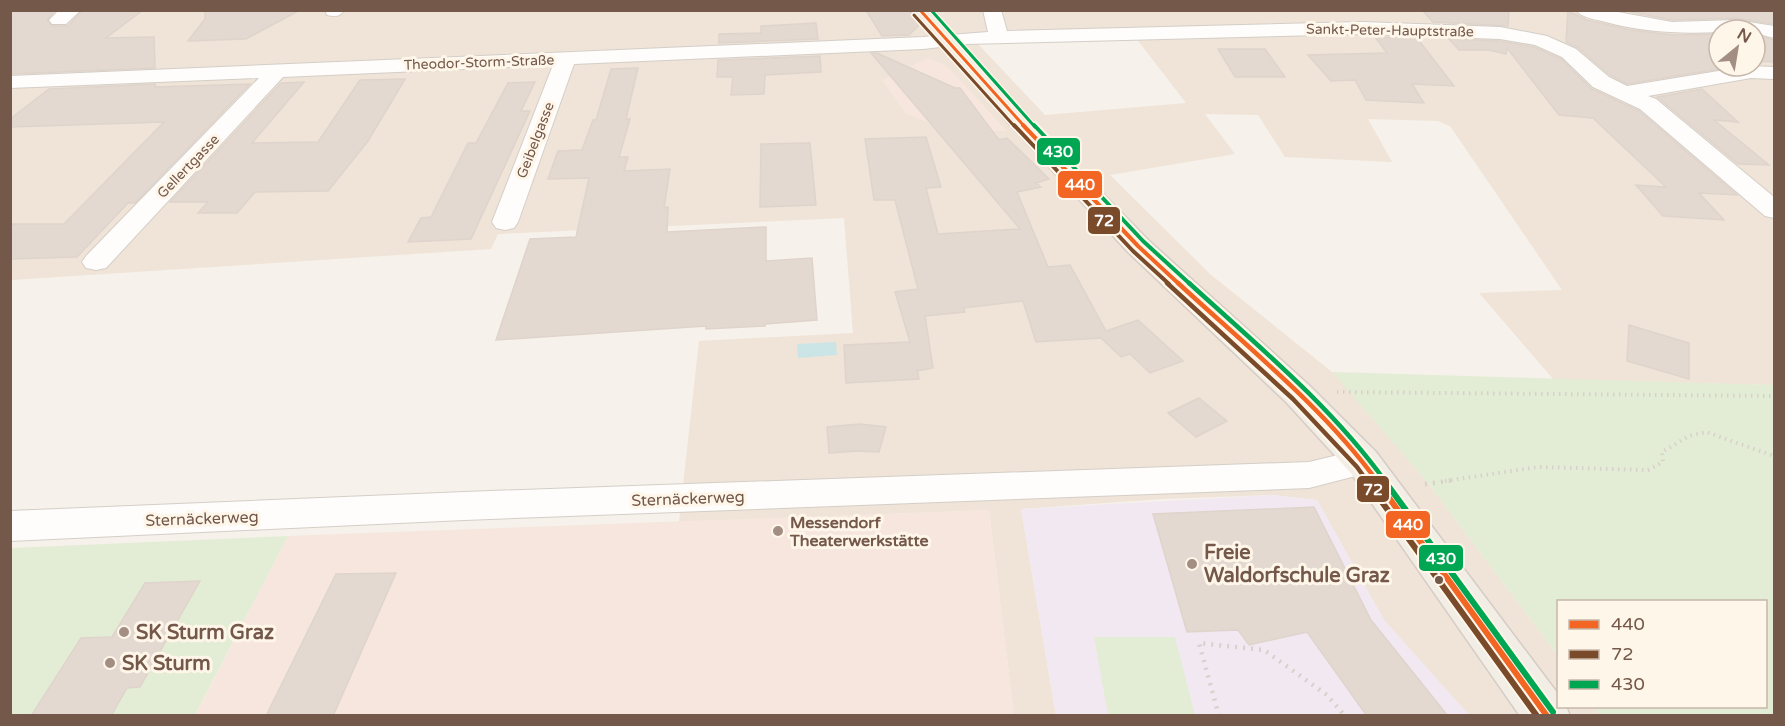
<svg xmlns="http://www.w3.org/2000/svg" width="1785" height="726" viewBox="0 0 1785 726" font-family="'Varela Round',sans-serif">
<rect width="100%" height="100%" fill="#f6f1ea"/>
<path fill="#efe4d7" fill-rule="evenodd" d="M11,11H1774V385L1554,380L1479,293L1562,290L1450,126L1438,121L1368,119L1392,162L1285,157L1258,115L1205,114L1235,154L1110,175L1210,274L1332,372L1366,409L1428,483L1558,656V706L1594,707L1600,715H1469L1384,620L1317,500L1272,495L1162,499L1021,509L1056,716L1014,715L989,510L679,522L699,341L853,333L844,218L498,234L491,249L11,280ZM1719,30H1755V66H1719ZM1136,38L1186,103L1045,115L978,44Z"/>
<path fill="#f6e6dd" d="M928,58L944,64L952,71L1007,131L948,130L906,114L882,80Z
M989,510L1014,715L195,716L288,536Z"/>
<path fill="#f2e8f2" d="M1272,495L1317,500L1384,620L1469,715H1056L1021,509Z"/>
<path fill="#e3edd5" d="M1332,372L1774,385V715H1600L1594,707L1766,706V602H1558V656L1428,483Z
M288,536L195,715H11V548Z
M1094,637H1175L1195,715H1108Z"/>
<path fill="#cbe5e6" d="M836,342L837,355L798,358L797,344Z"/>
<path fill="#e3d9d1" stroke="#dfd4cc" stroke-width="1.5" d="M10,10H55L47,20L52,26H68L83,10H143L106,38L154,37L155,68L10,74Z
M205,10H300L246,39L188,41L205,19Z
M866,10H909L920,24L909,35L882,36Z
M1422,10H1509L1508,26L1433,22Z
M1622,10H1774V24L1736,18L1672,20Z
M1568,11L1587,20L1631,30L1674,35L1719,34V69L1627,84L1610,75L1577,47L1566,42Z
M816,23L818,39L719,43V34L761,33V26Z
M1755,35L1774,40V62L1755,61Z
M1375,37L1417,38L1454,86L1412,84L1424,103L1366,100L1355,80L1331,81L1308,55L1387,53Z
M1449,39L1500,41L1534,47L1561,59L1592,89L1639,111L1737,195L1699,193L1724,220L1663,216L1636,185L1666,187L1593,118L1559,115L1507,48L1506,54L1489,50H1459Z
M1218,49H1265L1285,77H1235Z
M871,53H877L955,88H960L999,140L1007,138L1049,179L1036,183L1041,187L1017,192L1048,267L1070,265L1106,331L1138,320L1183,361L1150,373L1130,354L1121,357L1101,338L1036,342L1023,301L963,308L965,312L925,316L933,368L918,371L917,369L919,379L846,383L844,345L910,342L895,292L918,289L895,200H874L865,139L926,137L941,187L926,188L938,234L1020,229Z
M820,56L821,72L765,75L764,94L731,95L733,77H717L718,60Z
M638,68L626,119H630L619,157H628L624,171L670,169L664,208L668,207L667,232L766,227V261L812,258L817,320L765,324V326L706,329V326L496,340L530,239L576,237L589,178L548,179L558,151L582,150L593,120H596L611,69Z
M405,79L368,141L328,191L255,192L237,213H198L208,202H170L281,83L304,82L252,143L318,142L360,80Z
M535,82L521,111H530L471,239L408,242L421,218L431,217L468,143H476L508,83Z
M155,84V87L250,84L135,203H128L77,257L10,259V224H64L164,122L10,127V119L49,89Z
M1702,89L1738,122L1714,120L1769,165L1738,164L1657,97Z
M810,143L816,205L760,207L761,144Z
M1629,325L1689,343V379L1627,361Z
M1199,398L1227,421L1196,437L1168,413Z
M860,424L886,427L879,452L857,451L829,453L827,427Z
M1314,507L1371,620L1448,716H1367L1307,632L1249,645L1238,630L1187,632L1153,514Z
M396,573L333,716H266L336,574Z
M200,581L140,687L127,688L111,716H31L81,638L112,637L145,583Z"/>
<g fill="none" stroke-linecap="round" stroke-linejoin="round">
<defs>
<path id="minor" d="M59,10H81L66,24H52L49,20Z
M325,10H344C340,17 335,17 327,15Z
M983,10H1001L1007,31L1362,22L1500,27L1547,36L1576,49L1609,77L1627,86L1749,66L1774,67V79L1751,78L1648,96L1656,99L1774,197V218L1765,216L1640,109L1593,87L1562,57L1535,45L1500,39L1362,34L966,44L923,49L574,64L518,222L514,228L505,230L496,228L492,222L553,65L283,77L106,268L96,270L86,268L82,262L86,256L259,78L10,88V76L923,37L988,32Z
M1576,10H1607L1672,22L1736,20L1774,26V38L1755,33V30H1719V32C1678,34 1642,32 1602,21C1593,19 1581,17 1576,10Z
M1363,449L1375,453L1381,462L1375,471L1309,488L464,520L10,541V511L464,492L1309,462Z"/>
<path id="major" d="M911,10H931L1030,119L1148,240L1310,386L1376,452L1558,694V706H1566L1570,716H1520L1350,472L1286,402L1128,252L1014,129Z"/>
</defs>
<use href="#minor" stroke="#d4cec7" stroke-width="2"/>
<use href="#major" stroke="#d5ccc6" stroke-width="3"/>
<path stroke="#d8d0cb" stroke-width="4" stroke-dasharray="1.5 4.5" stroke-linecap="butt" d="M1337,392L1774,396
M1445,481L1538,467L1648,470L1663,462L1662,452L1689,436L1706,432L1774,456"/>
<path stroke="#d8d0cb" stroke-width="4.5" stroke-dasharray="2 6" stroke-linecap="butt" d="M1425,484L1455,480
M1219,716L1199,643L1264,650L1327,695L1345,716"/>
<use href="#minor" fill="#fefdfc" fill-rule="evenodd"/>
<use href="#major" fill="#f2ede5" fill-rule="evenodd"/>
<defs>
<path id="bus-1-far3" d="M920,10L1025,127"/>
<path id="bus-1-far2" d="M1023,125L1138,246L1179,284"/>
<path id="bus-1-far1" d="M1178,283C1244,344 1324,408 1377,481"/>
<path id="bus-1" d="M1376,480L1547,716"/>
<path id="bus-2-far3" d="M914,15L1015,127"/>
<path id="bus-2-far2" d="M1014,125L1133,251L1169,284"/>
<path id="bus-2-far1" d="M1167,283L1293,399L1357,467L1367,481"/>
<path id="bus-2" d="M1366,480L1537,716"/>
<path id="bus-3-far3" d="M931,10L1035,127"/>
<path id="bus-3-far2" d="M1034,125L1143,241L1190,284"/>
<path id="bus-3-far1" d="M1189,283C1257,345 1331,406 1385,481"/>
<path id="bus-3" d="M1384,480L1553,712"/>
</defs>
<use href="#bus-1-far3" stroke="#fff6ea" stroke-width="6"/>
<use href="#bus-1-far2" stroke="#fff6ea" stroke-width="8"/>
<use href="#bus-1-far1" stroke="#fff6ea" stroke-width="9"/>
<use href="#bus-1" stroke="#fff6ea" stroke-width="10"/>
<use href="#bus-2-far3" stroke="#fff6ea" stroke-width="6"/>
<use href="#bus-2-far2" stroke="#fff6ea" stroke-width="8"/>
<use href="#bus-2-far1" stroke="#fff6ea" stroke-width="9"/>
<use href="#bus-2" stroke="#fff6ea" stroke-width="10"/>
<use href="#bus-3-far3" stroke="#fff6ea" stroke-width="6"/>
<use href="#bus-3-far2" stroke="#fff6ea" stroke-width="8"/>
<use href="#bus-3-far1" stroke="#fff6ea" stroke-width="9"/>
<use href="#bus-3" stroke="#fff6ea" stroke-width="10"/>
<use href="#bus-1-far3" stroke="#f26522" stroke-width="3"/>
<use href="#bus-1-far2" stroke="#f26522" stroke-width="4"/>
<use href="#bus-1-far1" stroke="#f26522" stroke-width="4.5"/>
<use href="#bus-1" stroke="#f26522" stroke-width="6"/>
<use href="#bus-2-far3" stroke="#7a4b2a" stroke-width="3"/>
<use href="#bus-2-far2" stroke="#7a4b2a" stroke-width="4"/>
<use href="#bus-2-far1" stroke="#7a4b2a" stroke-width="4.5"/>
<use href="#bus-2" stroke="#7a4b2a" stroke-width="6"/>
<use href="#bus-3-far3" stroke="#00a651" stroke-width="3"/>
<use href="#bus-3-far2" stroke="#00a651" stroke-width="4"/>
<use href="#bus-3-far1" stroke="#00a651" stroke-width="4.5"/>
<use href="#bus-3" stroke="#00a651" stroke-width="6"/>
</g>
<g fill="#a28e82" stroke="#fff6ea" stroke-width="2">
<circle cx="778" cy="531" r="6"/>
<circle cx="1192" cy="564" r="6"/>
<circle cx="124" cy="632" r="6"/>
<circle cx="110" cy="663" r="6"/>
</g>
<circle fill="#74584a" stroke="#fff6ea" stroke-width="2" cx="1439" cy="580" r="5"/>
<g text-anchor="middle" stroke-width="6" stroke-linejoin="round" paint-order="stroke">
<g font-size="14" fill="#74584a" stroke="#fff6ea">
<text transform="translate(1390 30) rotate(1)" y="5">Sankt-Peter-Hauptstraße</text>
<text transform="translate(479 62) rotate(-2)" y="5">Theodor-Storm-Straße</text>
<text transform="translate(535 140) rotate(-69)" y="5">Geibelgasse</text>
<text transform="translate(188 166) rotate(-46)" y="5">Gellertgasse</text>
</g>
<g font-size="16" fill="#74584a" stroke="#fff6ea">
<text transform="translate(688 498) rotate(-2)" y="6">Sternäckerweg</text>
<text transform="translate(202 518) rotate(-2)" y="6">Sternäckerweg</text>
</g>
<g font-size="16" font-weight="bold" fill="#74584a" stroke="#fff6ea" text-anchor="start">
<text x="790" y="528">Messendorf<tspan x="790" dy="18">Theaterwerkstätte</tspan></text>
</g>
<g font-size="20" font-weight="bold" fill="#74584a" stroke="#fff6ea" text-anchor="start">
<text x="1204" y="559">Freie<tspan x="1204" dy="23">Waldorfschule Graz</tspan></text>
<text x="136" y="639">SK Sturm Graz</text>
<text x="122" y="670">SK Sturm</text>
</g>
</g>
<g stroke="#fff6ea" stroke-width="2">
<rect x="1036" y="137" width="45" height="29" rx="6" fill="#00a651"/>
<rect x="1057" y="170" width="46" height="29" rx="6" fill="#f26522"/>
<rect x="1087" y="206" width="34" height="29" rx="6" fill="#7a4b2a"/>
<rect x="1356" y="475" width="34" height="28" rx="6" fill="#7a4b2a"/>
<rect x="1385" y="510" width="46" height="29" rx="6" fill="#f26522"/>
<rect x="1418" y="544" width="46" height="28" rx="6" fill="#00a651"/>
</g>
<g font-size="16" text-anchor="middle" font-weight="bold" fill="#fff">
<text x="1058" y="157">430</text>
<text x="1080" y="190">440</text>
<text x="1104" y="226">72</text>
<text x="1373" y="495">72</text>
<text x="1408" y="530">440</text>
<text x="1441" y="564">430</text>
</g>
<rect width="1785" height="726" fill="none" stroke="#74584a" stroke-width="24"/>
<rect x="1557" y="600" width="210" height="108" fill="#fff6ea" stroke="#c7b7aa" stroke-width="1.5"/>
<rect x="1569" y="620" width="30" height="9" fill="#f26522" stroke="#c7b7aa" stroke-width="1.5"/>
<text x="1611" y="630" font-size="18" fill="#74584a">440</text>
<rect x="1569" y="650" width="30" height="9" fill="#7a4b2a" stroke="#c7b7aa" stroke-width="1.5"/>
<text x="1611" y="660" font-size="18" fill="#74584a">72</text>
<rect x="1569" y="680" width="30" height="9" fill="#00a651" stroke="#c7b7aa" stroke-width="1.5"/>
<text x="1611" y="690" font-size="18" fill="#74584a">430</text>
<g transform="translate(1737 48) rotate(30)"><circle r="28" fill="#fff6ea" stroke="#c7b7aa" stroke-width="1.5"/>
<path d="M0-4.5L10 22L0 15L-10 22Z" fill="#a28e82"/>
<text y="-9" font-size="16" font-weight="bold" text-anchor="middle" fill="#74584a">N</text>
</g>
</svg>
